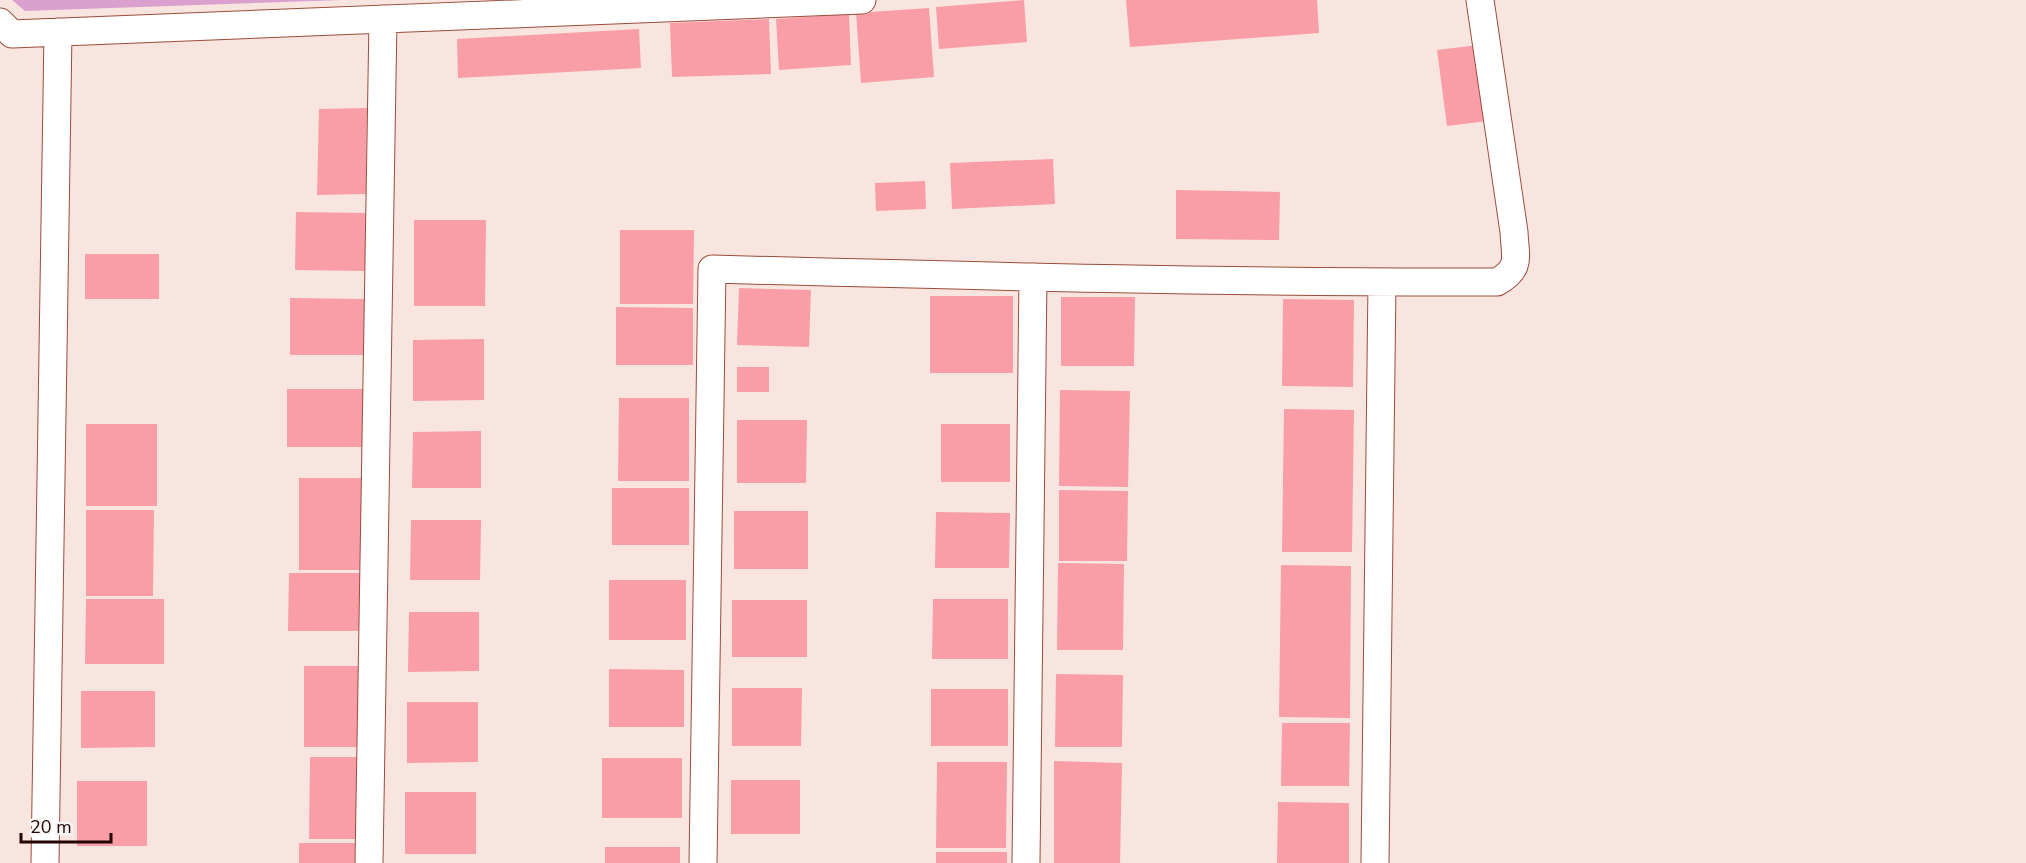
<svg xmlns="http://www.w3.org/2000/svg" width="2026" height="863" viewBox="0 0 2026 863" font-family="'Nunito Sans',sans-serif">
<rect width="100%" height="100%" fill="#f8e5e0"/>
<path fill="#dba1ce" d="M12,0H342L25,11Z"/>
<path fill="#f99ea6" d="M1024,0L1027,42L939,49L936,7Z
M1126,0H1317L1319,33L1130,47Z
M929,8L934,77L861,83L856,13Z
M849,14L851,65L779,70L776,19Z
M769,19L771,74L672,77L670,23Z
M639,29L641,68L458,78L457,39Z
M1478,45L1487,121L1447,126L1437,50Z
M367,108L366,194L317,195L319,109Z
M1053,159L1055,204L952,209L950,163Z
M925,181L926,209L876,211L875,183Z
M1176,190L1280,192L1279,240L1176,239Z
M296,212L366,213L365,271L295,270Z
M414,220H486L485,306H414Z
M620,230H694L693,304H620Z
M85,254H159V299H85Z
M739,288L811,290L809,347L737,345Z
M930,296H1013V373H930Z
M1061,297H1135L1134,366H1061Z
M290,298L365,299L364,355H290Z
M1283,299L1354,300L1353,387L1282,386Z
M616,307L693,308V365H616Z
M484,339V400L413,401V340Z
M737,367H769V392H737Z
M287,389H364V447H287Z
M1060,390L1130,391L1128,487L1059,486Z
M619,398H689V481H618Z
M1284,409L1354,410L1352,552H1282Z
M737,420H807L806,483H737Z
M86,424H157V506H86Z
M941,424H1010V482H941Z
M481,431V488H412L413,432Z
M299,478H363V570H299Z
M612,488H689V545H612Z
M1059,490L1128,491L1127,561H1059Z
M86,510H154L153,596H86Z
M734,511H808V569H734Z
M936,512L1010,513L1009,568H935Z
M411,520H481L480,580H410Z
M1058,563L1124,564L1123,650H1057Z
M1281,565L1351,566L1350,718L1279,717Z
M289,573H363V631H288Z
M609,580H686V640H609Z
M86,599H164V664H85Z
M933,599H1008V659H932Z
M732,600H807V657H732Z
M409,612H479V671L408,672Z
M304,666H360V747H304Z
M609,669L684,670V727H609Z
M1056,674L1123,675L1122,747H1055Z
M732,688H802L801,746H732Z
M931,689H1008V746H931Z
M81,691H155V747L81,748Z
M407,702H478V762L407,763Z
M1282,723H1350L1349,786H1281Z
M310,757H359V839H309Z
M602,758H682V818H602Z
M1054,761L1122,763L1120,863H1054Z
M937,762H1007L1006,848H936Z
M731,780H800V834H731Z
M77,781H147V846H77Z
M405,792H476V854H405Z
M1278,802L1349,803V863H1277Z
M299,843H359V863H299Z
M605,847H680V863H605Z
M936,852H1007V863H936Z"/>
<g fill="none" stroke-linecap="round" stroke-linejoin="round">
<defs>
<path id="minor" d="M0,22L12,34L862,0
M45,863L58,32
M369,863L383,19
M703,863L712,269C973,276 1235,283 1497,282C1522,268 1515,257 1514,232L1480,0
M1026,863L1033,277
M1375,863L1382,282"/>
</defs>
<use href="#minor" stroke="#9b4c3a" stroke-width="29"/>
<use href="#minor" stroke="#fff" stroke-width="27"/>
</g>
<path d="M21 833v9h90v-9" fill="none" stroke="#230501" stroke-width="3"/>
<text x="30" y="833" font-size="18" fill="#230501" stroke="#f7f7f7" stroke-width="4.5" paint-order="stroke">20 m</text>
</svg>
